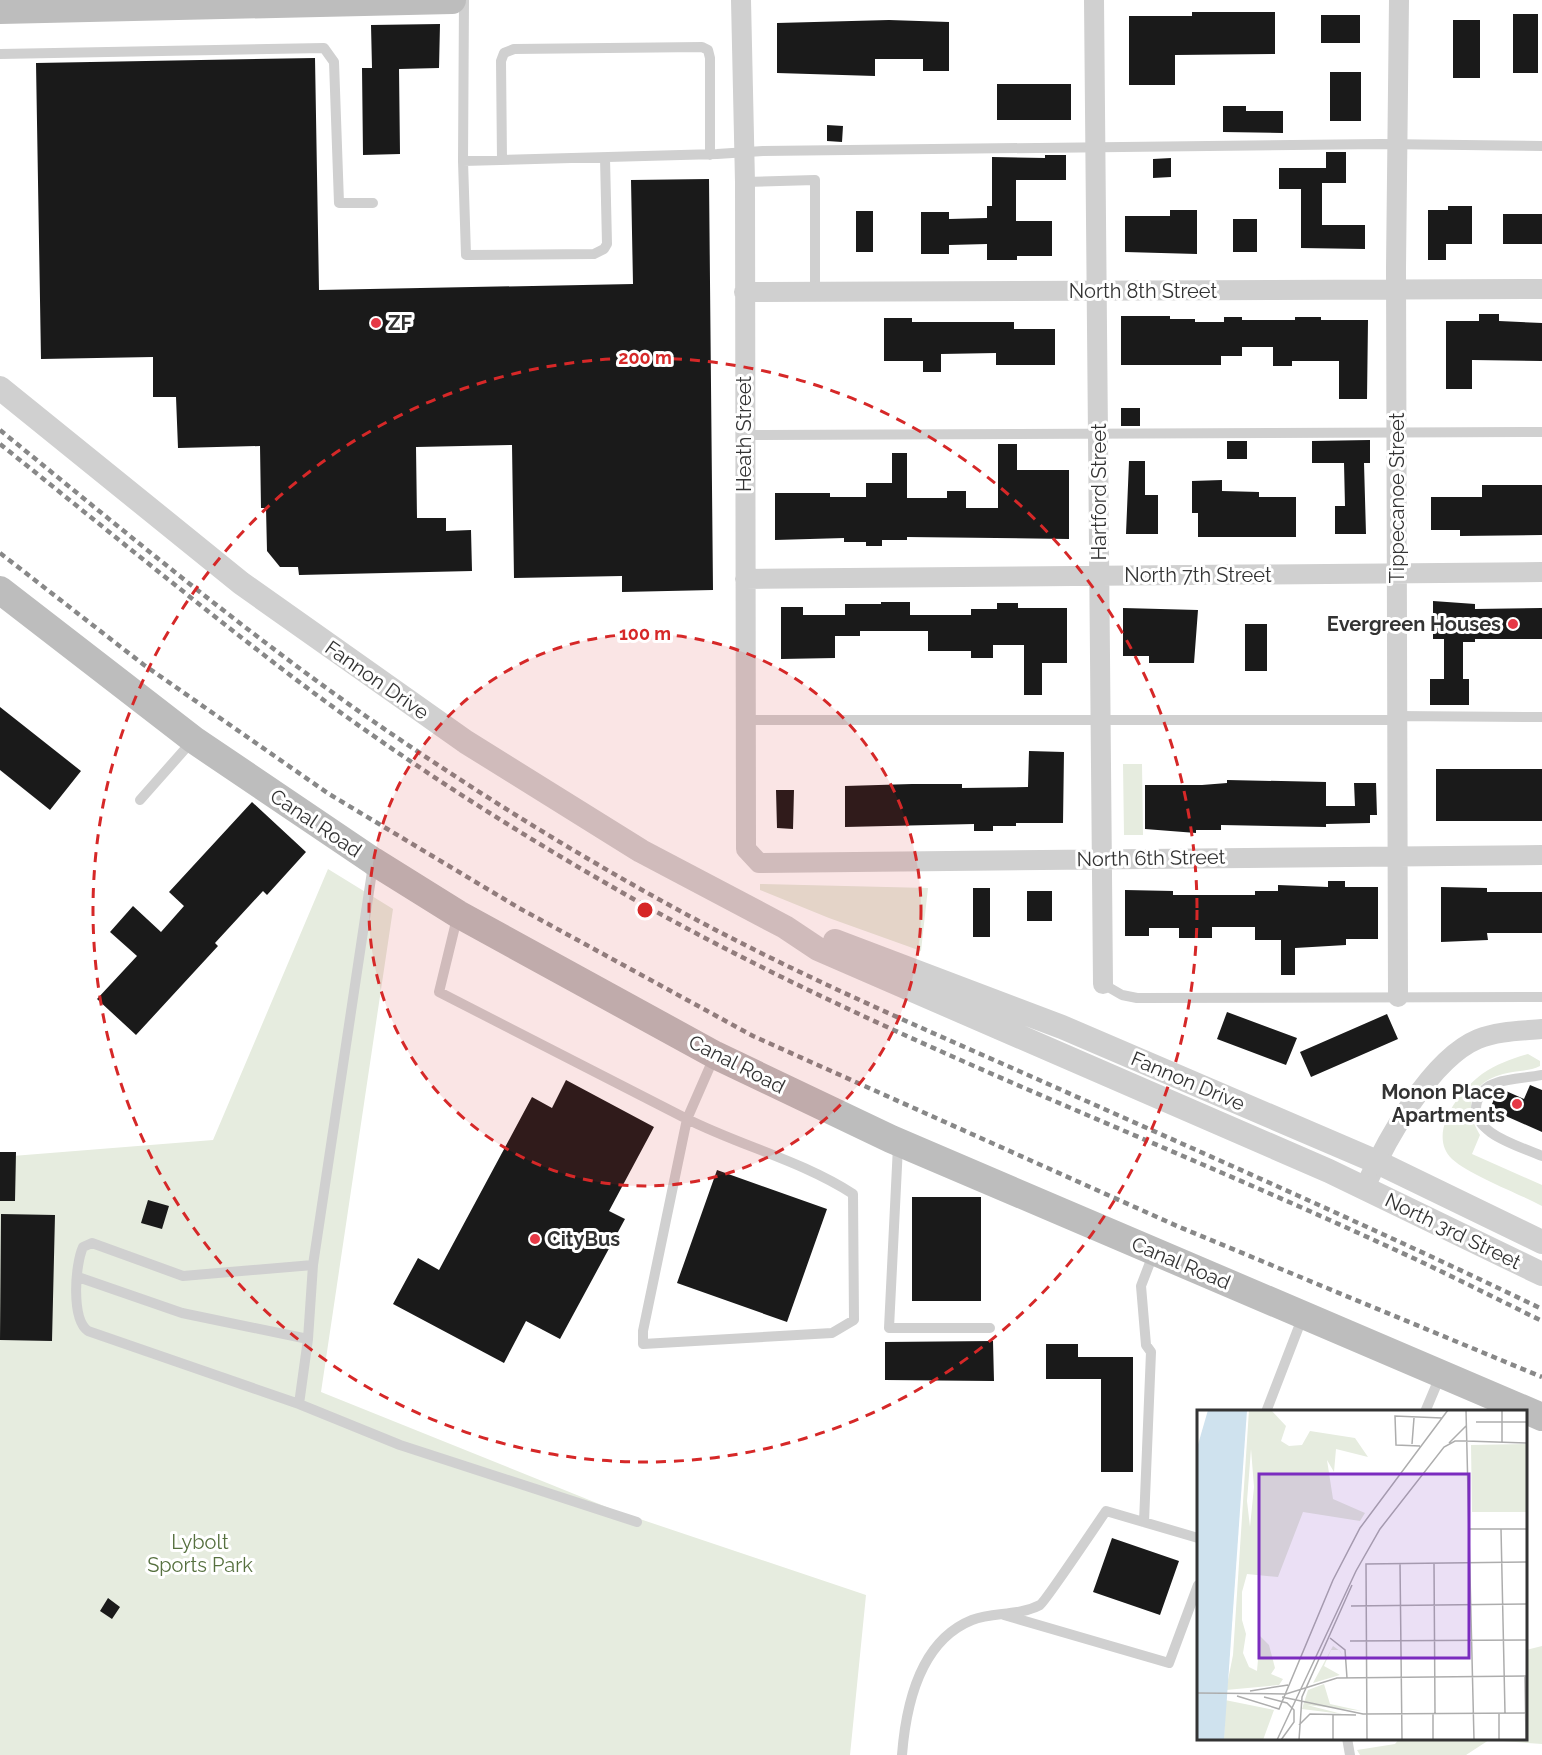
<svg xmlns="http://www.w3.org/2000/svg" width="1542" height="1755" viewBox="0 0 1542 1755" font-family="Raleway,sans-serif">
<rect width="100%" height="100%" fill="#fff"/>
<path fill="#e6ecdf" d="M1123,764H1142L1143,835H1124Z
M328,869L393,909L321,1392L619,1512L866,1595L850,1755H0V1157L213,1140Z
M760,884L928,888L921,951L829,918L760,890Z
M1528,1054L1540,1061V1066C1528,1072 1515,1070 1503,1074C1470,1083 1463,1107 1480,1135L1472,1154L1542,1185V1206C1518,1193 1471,1176 1452,1159C1426,1134 1460,1090 1482,1074C1497,1064 1511,1059 1528,1054Z
M1542,1646V1744L1489,1740L1466,1755H1360L1357,1750L1395,1744L1399,1739L1526,1738V1650Z"/>
<path fill="#1a1a1a" d="M1192,12H1275V54L1175,55V85H1129V16H1192Z
M1513,14H1538V73H1513Z
M1321,15H1360V43H1321Z
M889,20L949,22V71H923V59H875V76L777,73V23Z
M1453,20H1480V78H1453Z
M440,24L439,68L399,69L400,154L363,155L362,68H372L371,25Z
M315,58L319,290L633,284L631,180L709,179L713,590L622,592V576L514,578L512,445L416,447L417,518H446V531L471,530L472,571L299,575L298,567H280L267,551L266,508H261L260,446L178,448L176,397H153V357L41,359L36,63Z
M1330,72H1361V121H1330Z
M997,84H1071V120H997Z
M1223,106H1246V111H1283V133L1223,132Z
M827,125L843,126L842,142L827,141Z
M1326,152H1346V183H1322V225H1365V249L1301,248V189H1279V168H1326Z
M1045,155H1066V180H1016V221H1052V256H1017V260H987V244L949,245V254H921V212H949V219L987,218V206H992V157L1045,158Z
M1171,158V177L1153,178V159Z
M1448,206H1472V244H1446V260H1428V210H1448Z
M1170,210H1197V254L1125,252V216H1170Z
M856,211H873V252H856Z
M1503,214H1542V244H1503Z
M1233,219H1257V252H1233Z
M1479,314H1499V321L1542,323V361L1472,360V389H1446V321H1479Z
M1121,316H1170V319H1195V322H1224V317H1242V320H1295V317H1321V320H1368L1367,399H1339V361H1292V366H1273V347H1242V356H1221V365H1121Z
M884,318H912V322H1014V329H1055V365H996V353L941,354V372H923V361H884Z
M1121,408H1140V426H1121Z
M1370,440V463H1364L1366,534H1335V506H1345L1344,463H1312V441Z
M1227,441H1247V459H1227Z
M998,444H1017V470H1069V539L907,537V540H882V546H866V542H844V538L775,540V493H830V497H866V483H892V453H907V498H947V491H966V508H998Z
M1129,461H1145V495H1158V534H1126Z
M1222,480V491L1259,492V497H1296V537H1198V513H1192V481Z
M1482,485H1542V535L1460,536V530H1431V497H1482Z
M1433,601L1475,604V609L1542,608V639H1475V642H1463V679H1469V705H1430V679H1444V639H1433Z
M881,602H910V615H971V609H997V603H1018V608H1067V663H1042V695H1024V645H993V658H971V651H928V631H860V636H835V658L781,659V607H803V615H845V604H881Z
M1123,608L1198,610L1194,663H1149V656H1123Z
M1245,624H1267V671H1245Z
M0,707L81,771L50,810L0,770Z
M1029,751L1064,752L1063,823H1016V826H993V831H974V824L845,827V786L912,784H962V788L1028,787Z
M1436,769H1542V821H1436Z
M1227,780L1326,782V806H1355L1354,783H1376L1377,815H1370V823L1326,824V827L1221,825V830H1196V833L1145,829V785H1202L1227,783Z
M776,790H794L793,829L777,828Z
M252,802L306,852L267,895L263,891L215,943L218,946L136,1035L97,999L137,956L110,932L133,906L161,932L184,906L169,892Z
M1328,881H1345V887H1378V939H1346V945L1295,948V975H1281V940H1255V927H1212V938H1179V928H1149V936H1125V890L1173,891V895H1255V891H1278V885L1328,887Z
M1441,887L1487,888V892H1542V933H1487L1488,940L1441,942Z
M973,888H990V937H973Z
M1027,891H1052V921H1027Z
M1227,1012L1297,1038L1286,1065L1217,1039Z
M1387,1014L1398,1039L1311,1077L1300,1052Z
M566,1080L654,1127L609,1211L625,1219L560,1339L526,1321L504,1363L393,1304L418,1258L439,1270L532,1097L552,1108Z
M1530,1085L1542,1090V1132L1490,1109L1496,1094L1503,1097L1506,1091L1524,1099Z
M0,1152H16L15,1201H0Z
M717,1170L827,1209L787,1322L677,1283Z
M912,1197H981V1301H912Z
M148,1200L169,1206L162,1229L141,1223Z
M1,1214L55,1215L52,1341L0,1340Z
M993,1341L994,1381L885,1380V1342Z
M1046,1344H1078V1357H1133V1472H1101V1379H1046Z
M1112,1538L1179,1561L1160,1615L1093,1592Z
M108,1598L120,1607L112,1619L100,1611Z"/>
<g fill="none" stroke-linecap="round" stroke-linejoin="round">
<path stroke="#d0d0d0" stroke-width="10" d="M464,0L463,161L717,154L763,151L1381,144L1542,146
M0,54L324,48L334,62L339,203H373
M502,160L501,61L504,53L514,49L702,47L708,50L710,58V155
M463,161L466,255L594,254L604,249L607,244L605,158
M745,182L815,180V293
M744,435L1542,432
M1397,716L1542,717
M744,720H1397
M140,800L193,740
M458,914L439,992L687,1119L715,1055
M1103,984L1122,995L1137,998L1542,997
M1542,1075C1527,1078 1510,1078 1496,1083C1486,1086 1480,1092 1477,1102C1468,1133 1520,1146 1542,1156
M687,1119C741,1146 802,1161 853,1194L854,1320L832,1333L643,1344V1331Z
M898,1146L889,1328H990
M313,1265L183,1276L92,1243L83,1247C75,1265 71,1319 88,1331L299,1404L400,1445L637,1522
M78,1277L182,1313L308,1339
M299,1404L308,1339L313,1265L373,865
M1266,1412L1303,1316
M1425,1412L1441,1374
M1144,1522L1151,1352L1146,1345L1141,1286L1154,1252
M1004,1615L1169,1663L1198,1585
M1347,1738L1350,1755
M902,1755C906,1704 920,1641 972,1620C993,1612 1019,1616 1040,1605C1045,1602 1097,1524 1106,1511L1198,1538"/>
<path stroke="#d0d0d0" stroke-width="20" d="M741,0L745,182L746,849L759,863L1542,855
M1094,0L1103,984
M744,292L1542,289
M745,579L1542,572
M1398,997L1396,268L1399,0
M1365,1187C1386,1141 1430,1059 1478,1039C1498,1031 1521,1031 1542,1029"/>
<path stroke="#d0d0d0" stroke-width="24" d="M0,388L241,583L466,742L641,851L785,927L818,949L1329,1171L1542,1274
M835,941L1062,1027L1377,1162L1542,1242"/>
<path stroke="#bdbdbd" stroke-width="28" d="M0,10L452,0
M0,590L194,740L373,861L458,914L715,1055L891,1139L1542,1417"/>
<path stroke="#888" stroke-width="4.5" stroke-dasharray="6 4.5" stroke-linecap="butt" d="M0,430C120,528 240,628 367,717C465,785 567,849 671,906C787,970 908,1022 1028,1075C1200,1152 1372,1227 1542,1309
M0,444C91,517 181,591 273,662C379,744 493,818 609,885C857,1029 1129,1127 1389,1247C1440,1270 1491,1296 1542,1321
M0,553L144,665L329,794L519,908L753,1036L1177,1226L1542,1377"/>
</g>
<circle cx="645" cy="910" r="276" fill="#d62828" fill-opacity=".12"/>
<g fill="none" stroke="#d62828" stroke-width="3" stroke-dasharray="10 8">
<circle cx="645" cy="910" r="276"/>
<circle cx="645" cy="910" r="552"/>
</g>
<g fill="#e63946" stroke="#fff" stroke-width="2">
<circle cx="376" cy="323" r="6"/>
<circle cx="1513" cy="624" r="6"/>
<circle cx="1517" cy="1104" r="6"/>
<circle cx="535" cy="1239" r="6"/>
</g>
<g text-anchor="middle" stroke-width="6" stroke-linejoin="round" paint-order="stroke">
<g font-size="20" fill="#333" stroke="#fff">
<text x="1143" y="298">North 8th Street</text>
<text transform="translate(744 434) rotate(-90)" y="7">Heath Street</text>
<text transform="translate(1099 492) rotate(-90)" y="7">Hartford Street</text>
<text transform="translate(1397 498) rotate(-90)" y="7">Tippecanoe Street</text>
<text x="1198" y="582">North 7th Street</text>
<text transform="translate(377 680) rotate(35)" y="7">Fannon Drive</text>
<text transform="translate(316 823) rotate(34)" y="7">Canal Road</text>
<text transform="translate(1151 858) rotate(-1)" y="7">North 6th Street</text>
<text transform="translate(737 1064) rotate(27)" y="7">Canal Road</text>
<text transform="translate(1188 1081) rotate(23)" y="7">Fannon Drive</text>
<text transform="translate(1453 1231) rotate(26)" y="7">North 3rd Street</text>
<text transform="translate(1181 1263) rotate(23)" y="7">Canal Road</text>
</g>
<g font-size="20" font-weight="bold" fill="#333" stroke="#fff" text-anchor="start">
<text x="388" y="330">ZF</text>
<text x="1501" y="631" text-anchor="end">Evergreen Houses</text>
<text x="1505" y="1099" text-anchor="end">Monon Place<tspan x="1505" dy="23">Apartments</tspan></text>
<text x="547" y="1246">CityBus</text>
</g>
<g font-size="20" fill="#56703f" stroke="#fff">
<text x="200" y="1549">Lybolt<tspan x="200" dy="23">Sports Park</tspan></text>
</g>
</g>
<g transform="translate(1197 1410)">
<rect width="330" height="330" fill="#fff"/>
<path d="M52,0H74L89,16L84,31L92,36L105,35L113,21L158,28L171,47L139,39L137,62L130,50L136,89L168,103L163,111L106,102L81,167L50,164L45,182V210L49,224L46,243L52,257L60,261L63,226L72,235L78,258L74,264L86,269L82,275L29,280L36,245ZM54,39L57,77L53,117L50,91ZM330,34V102H275L274,35ZM136,236L143,241L146,247L142,240H134L127,256L143,265L116,273ZM127,274L133,294L165,301L110,295L145,304L105,299L111,280ZM28,290L77,300L66,330H27Z" fill="#e6ecdf" fill-rule="evenodd"/>
<path d="M11,0H50L27,330H0V38Z" fill="#cfe2ee"/>
<path fill="none" stroke="#adadad" stroke-width="1.5" d="M269,0L277,330M305,0V32M279,12H330M269,31L330,33M252,33L269,16M215,34L217,8M223,36L199,35L198,6L245,8M272,119H330M304,119L308,303M203,153L205,330M237,153L238,303M154,196L330,194M133,228L148,240L150,268M153,231L330,230M328,266L329,330M53,281L91,275M0,283L89,284L140,268L330,266M40,286L82,299L136,170L163,118L251,0M67,287L90,293L97,300V312L84,330M85,287L166,304L330,303M236,304V330M136,305V330M102,315L113,304L159,305M80,330L159,161L183,119L247,37L258,31H269M102,330L105,287L155,175M170,330L169,154L330,152M302,330V304"/>
<path fill="#7b2cbf" fill-opacity="0.15" stroke="#7b2cbf" stroke-width="3" d="M62,64H272V248H62Z"/>
<rect width="330" height="330" fill="none" stroke="#333" stroke-width="3"/>
</g>
<circle cx="645" cy="910" r="9" fill="#d62828" stroke="#fff" stroke-width="3"/>
<g font-size="18" text-anchor="middle" font-weight="bold" fill="#d62828" stroke="#fff" stroke-width="6" stroke-linejoin="round" paint-order="stroke">
<text x="645" y="364">200 m</text>
<text x="645" y="640">100 m</text>
</g>
</svg>
